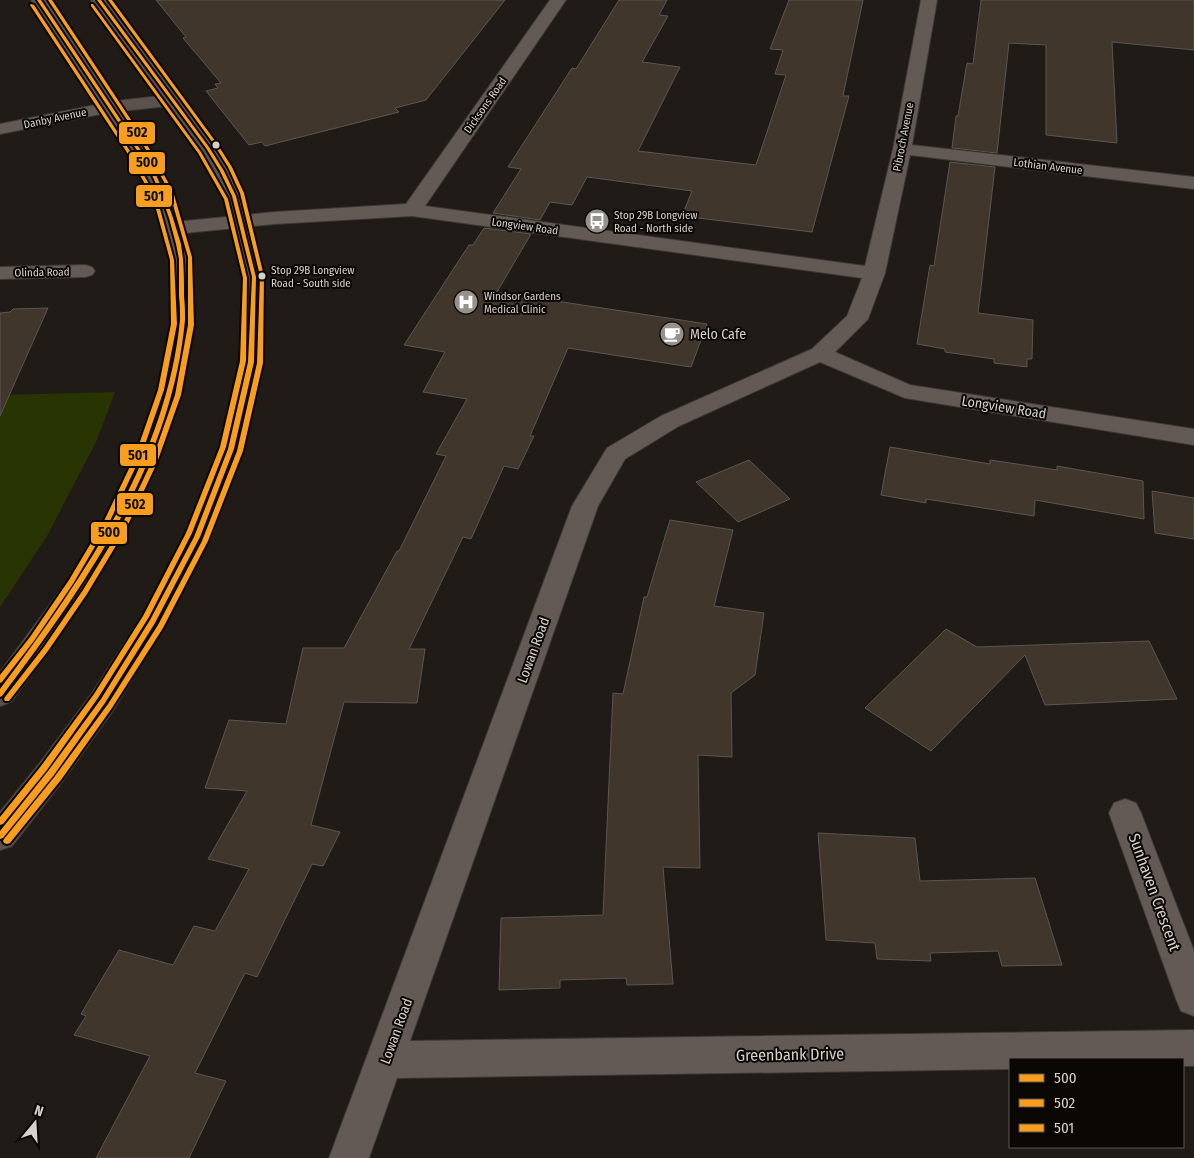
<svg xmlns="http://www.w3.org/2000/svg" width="1194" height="1158" viewBox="0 0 1194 1158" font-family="'Fira Sans Condensed',sans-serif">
<rect width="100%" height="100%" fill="#201b17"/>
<path fill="#293403" d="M115,392L96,442L47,536L0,607V395Z"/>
<path fill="#40362b" stroke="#5b5652" d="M156,0H505L426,100L395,108L399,112L265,146L262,142L249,145L206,91L218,88L215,84L221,83L183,38L186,37Z
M619,0H667L659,15L668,16L642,62L680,67L638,151L756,165L786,75L775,74L783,50L770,49L789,0H863L843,96H849L812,232L682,216L692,191L587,177L572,205L550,202L540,220L493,213L521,169L508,167L572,68L576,69Z
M981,0H1194V50L1112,42L1117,143L1046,135V45L1009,43L997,153L952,148L956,116H958L967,63L973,64Z
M950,162L995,167L978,313L1033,320L1032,359H1027V367L994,363V359L945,352V349L917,344L930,265L934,266Z
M484,228L531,234L497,292L707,324L691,367L568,348L530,436H534L518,469L504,466L471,539L463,537L409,649H425L417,703L344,702L311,825L340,832L323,866L312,864L257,977L245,973L195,1073L226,1081L189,1158H96L150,1056L74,1035L86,1016L81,1014L119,950L173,965L194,926L215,931L249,869L208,859L247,791L205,788L229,720L286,724L303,648H344L397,551H399L446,456L436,454L467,399L423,392L445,352L404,345L469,245H473Z
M48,308L0,416V313L10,312L13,309Z
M890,447L990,464V460L1057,470V466L1143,481L1144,519L1035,500L1034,516L926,499V503L881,495Z
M749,460L790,499L738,522L696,482Z
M1152,491L1194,498V539L1155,533Z
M670,520L733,530L714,606L764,613L755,675L731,693L732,757L698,755L700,868L663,867L673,984L627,985L626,978L560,980V988L499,990L501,918L603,915L613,693L623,694L644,597H647Z
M946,629L977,647L1149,641L1177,699L1045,705L1025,655L931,751L865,708Z
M818,833L915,838L920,881L1035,878L1062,965L1002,966L998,951L930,953L931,961L877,959L875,943L826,940Z"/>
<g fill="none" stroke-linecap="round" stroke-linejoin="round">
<defs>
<path id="minor" d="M550,0H566L425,206L865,266L893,149L921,0H937L912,145L1194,177V189L910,155L885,273L868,319L835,352L910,385L1194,429V445L905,398L820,362L679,426L625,459L598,506L410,1041L1194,1030V1066H1183V1059H1010V1069L397,1078L369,1158H329L572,506L607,448L661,416L812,349L847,316L862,278L412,216L275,224L175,234L168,232L165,228L168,224L175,222L275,212L406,204Z
M110,102L116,103L119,107L116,111L0,134V124Z
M85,265L92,267L95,271L92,275L85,277L0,279V267Z
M1125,799L1136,803L1141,813L1194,951V1016L1181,1011L1176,999L1109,813L1114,803Z"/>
<path id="secondary" d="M31,0H47L115,101L161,96L91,0H107L214,144L231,171L244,196L264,277L263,362L244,449L211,537L167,621L114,709L62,782L12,846L0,850V812L39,764L92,693L142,616L184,537L219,449L240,362L243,277L224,196L206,159L168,106L121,111L157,165L173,195L191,258L193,325L182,392L159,460L128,525L88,594L49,651L11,702L0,706V672L68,580L102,525L134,460L158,392L171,325V258L153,195L126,146Z"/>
</defs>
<use href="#minor" stroke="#3c3835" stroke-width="2"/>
<use href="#secondary" stroke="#3c3835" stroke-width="2"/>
<use href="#minor" fill="#645a55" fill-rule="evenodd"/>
<use href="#secondary" fill="#5c524d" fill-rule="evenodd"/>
<defs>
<path id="bus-1" d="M37,0H41L144,155L156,175L165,195L173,218L181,244L183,259C184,272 184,284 184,297C185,304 185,312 185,320C172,463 86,584 2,696L0,697V689C82,579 166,460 180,320C180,312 180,304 179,297C179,284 179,272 179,259L176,244L169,218L161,195L152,175L140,155Z
M97,0H101L209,147L224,171L236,196L256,277L254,362L234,449L200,537L155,623L105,703L54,775L3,838L0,839V831L48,771L101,699L150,620L194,537L228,449L248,362L252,277L232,196L220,171L206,148Z"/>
<path id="bus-2" d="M48,0H52L145,141L173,191L192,257L194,325L181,395L157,463L126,529L87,594L48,651L9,701H5L4,699L5,697L44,647L83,590L120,529L151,463L175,395L188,325V257L169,191L141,141Z
M108,0H112L216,142L232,167L244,193L264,276L263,363L243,451L208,541L163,628L112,708L61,780L10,843L7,844L4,843L3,841L4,839L55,776L108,704L158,625L202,541L237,451L257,363L260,276L240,193L228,167L213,143Z"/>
<path id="bus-3" d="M31,4L34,5L130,151L157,198L174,260L177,324L164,390L141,456L110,521L73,584L34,641L2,682L0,683V675L30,637L69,580L104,521L135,456L158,390L171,324L170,260L153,198L126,151L30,5Z
M91,4H93L201,152L228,199L247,278L246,361L226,447L192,533L149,617L98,698L47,770L3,824L0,825V817L41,766L94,694L143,616L186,533L220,447L240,361L243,278L224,199L198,153L91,6Z"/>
</defs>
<use href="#bus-1" stroke="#0a0704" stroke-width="4"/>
<use href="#bus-2" stroke="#0a0704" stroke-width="4"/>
<use href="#bus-3" stroke="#0a0704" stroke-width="4"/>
<use href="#bus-1" fill="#f99d1e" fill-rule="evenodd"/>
<use href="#bus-2" fill="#f99d1e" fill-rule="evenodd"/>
<use href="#bus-3" fill="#f99d1e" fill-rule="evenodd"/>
</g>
<defs>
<symbol id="bus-disc" viewBox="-11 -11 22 22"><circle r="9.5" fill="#97918c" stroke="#0a0704"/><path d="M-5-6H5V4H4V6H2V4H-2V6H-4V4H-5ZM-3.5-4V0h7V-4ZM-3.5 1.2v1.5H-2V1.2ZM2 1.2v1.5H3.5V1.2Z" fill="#fff"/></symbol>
<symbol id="hospital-disc" viewBox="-11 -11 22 22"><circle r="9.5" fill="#97918c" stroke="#0a0704"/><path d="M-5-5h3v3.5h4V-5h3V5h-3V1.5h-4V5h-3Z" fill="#fff"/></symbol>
<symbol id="cafe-disc" viewBox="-11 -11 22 22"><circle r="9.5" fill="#97918c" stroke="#0a0704"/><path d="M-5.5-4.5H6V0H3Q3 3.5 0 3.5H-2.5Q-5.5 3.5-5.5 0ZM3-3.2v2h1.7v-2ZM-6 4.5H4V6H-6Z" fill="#fff"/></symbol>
</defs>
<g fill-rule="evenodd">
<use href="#bus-disc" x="583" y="207" width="28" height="28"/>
<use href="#hospital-disc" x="452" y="288" width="28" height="28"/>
<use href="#cafe-disc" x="658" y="320" width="28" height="28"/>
</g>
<g fill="#d7d1cb" stroke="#0a0704" stroke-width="2">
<circle cx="216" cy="145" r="4.5"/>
<circle cx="262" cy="276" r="4.5"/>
</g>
<g text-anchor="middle" stroke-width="4" stroke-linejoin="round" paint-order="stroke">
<g font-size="11" fill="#d7d1cb" stroke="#0a0704">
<text transform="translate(485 105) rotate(-55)" y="4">Dicksons Road</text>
<text transform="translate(55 118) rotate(-12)" y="4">Danby Avenue</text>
<text transform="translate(903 137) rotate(-79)" y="4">Pibroch Avenue</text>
<text transform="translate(1048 166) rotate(7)" y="4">Lothian Avenue</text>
<text transform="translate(525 226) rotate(8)" y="4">Longview Road</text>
<text transform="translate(42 272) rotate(-1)" y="4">Olinda Road</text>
</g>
<g font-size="11" fill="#d7d1cb" stroke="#0a0704" text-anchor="start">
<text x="614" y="219">Stop 29B Longview<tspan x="614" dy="13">Road - North side</tspan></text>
<text x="484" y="300">Windsor Gardens<tspan x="484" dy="13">Medical Clinic</tspan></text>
</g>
<g font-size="11" fill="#d7d1cb" stroke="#0a0704" text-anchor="start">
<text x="271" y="274">Stop 29B Longview<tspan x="271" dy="13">Road - South side</tspan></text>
</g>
<g font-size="14" fill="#d7d1cb" stroke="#0a0704" text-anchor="start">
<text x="690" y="339">Melo Cafe</text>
</g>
<g font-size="14" fill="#d7d1cb" stroke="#0a0704">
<text transform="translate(1004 407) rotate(9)" y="5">Longview Road</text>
<text transform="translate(533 650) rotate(-70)" y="5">Lowan Road</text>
<text transform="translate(396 1031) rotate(-70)" y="5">Lowan Road</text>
</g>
<g font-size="16" fill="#d7d1cb" stroke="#0a0704">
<text transform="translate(1155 892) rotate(70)" y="6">Sunhaven Crescent</text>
<text transform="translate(790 1054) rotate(-1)" y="6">Greenbank Drive</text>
</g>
</g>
<g stroke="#0a0704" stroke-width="2">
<rect x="118" y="121" width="38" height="24" rx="5" fill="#f99d1e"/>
<rect x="128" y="151" width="38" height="24" rx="5" fill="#f99d1e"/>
<rect x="135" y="184" width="38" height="24" rx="5" fill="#f99d1e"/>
<rect x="119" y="443" width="38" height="24" rx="5" fill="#f99d1e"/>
<rect x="116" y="492" width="38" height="24" rx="5" fill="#f99d1e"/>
<rect x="90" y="521" width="38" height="24" rx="5" fill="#f99d1e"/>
</g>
<g font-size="14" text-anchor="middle" font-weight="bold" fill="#111">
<text x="137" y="137">502</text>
<text x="147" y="167">500</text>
<text x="154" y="201">501</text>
<text x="138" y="460">501</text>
<text x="135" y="509">502</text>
<text x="109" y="537">500</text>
</g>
<rect x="1009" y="1058" width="175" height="90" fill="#0a0704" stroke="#5c5854"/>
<rect x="1019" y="1074" width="25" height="8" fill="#f99d1e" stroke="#5c5854"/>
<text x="1054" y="1083" font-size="15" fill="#d7d1cb">500</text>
<rect x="1019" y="1099" width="25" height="8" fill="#f99d1e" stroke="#5c5854"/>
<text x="1054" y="1108" font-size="15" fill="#d7d1cb">502</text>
<rect x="1019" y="1124" width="25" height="8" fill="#f99d1e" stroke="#5c5854"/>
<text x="1054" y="1133" font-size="15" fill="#d7d1cb">501</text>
<g transform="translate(35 1123) rotate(18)" stroke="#0a0704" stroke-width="4" paint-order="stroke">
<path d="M0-4L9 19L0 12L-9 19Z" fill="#d7d1cb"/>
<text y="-8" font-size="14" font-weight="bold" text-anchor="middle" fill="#d7d1cb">N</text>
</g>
</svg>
